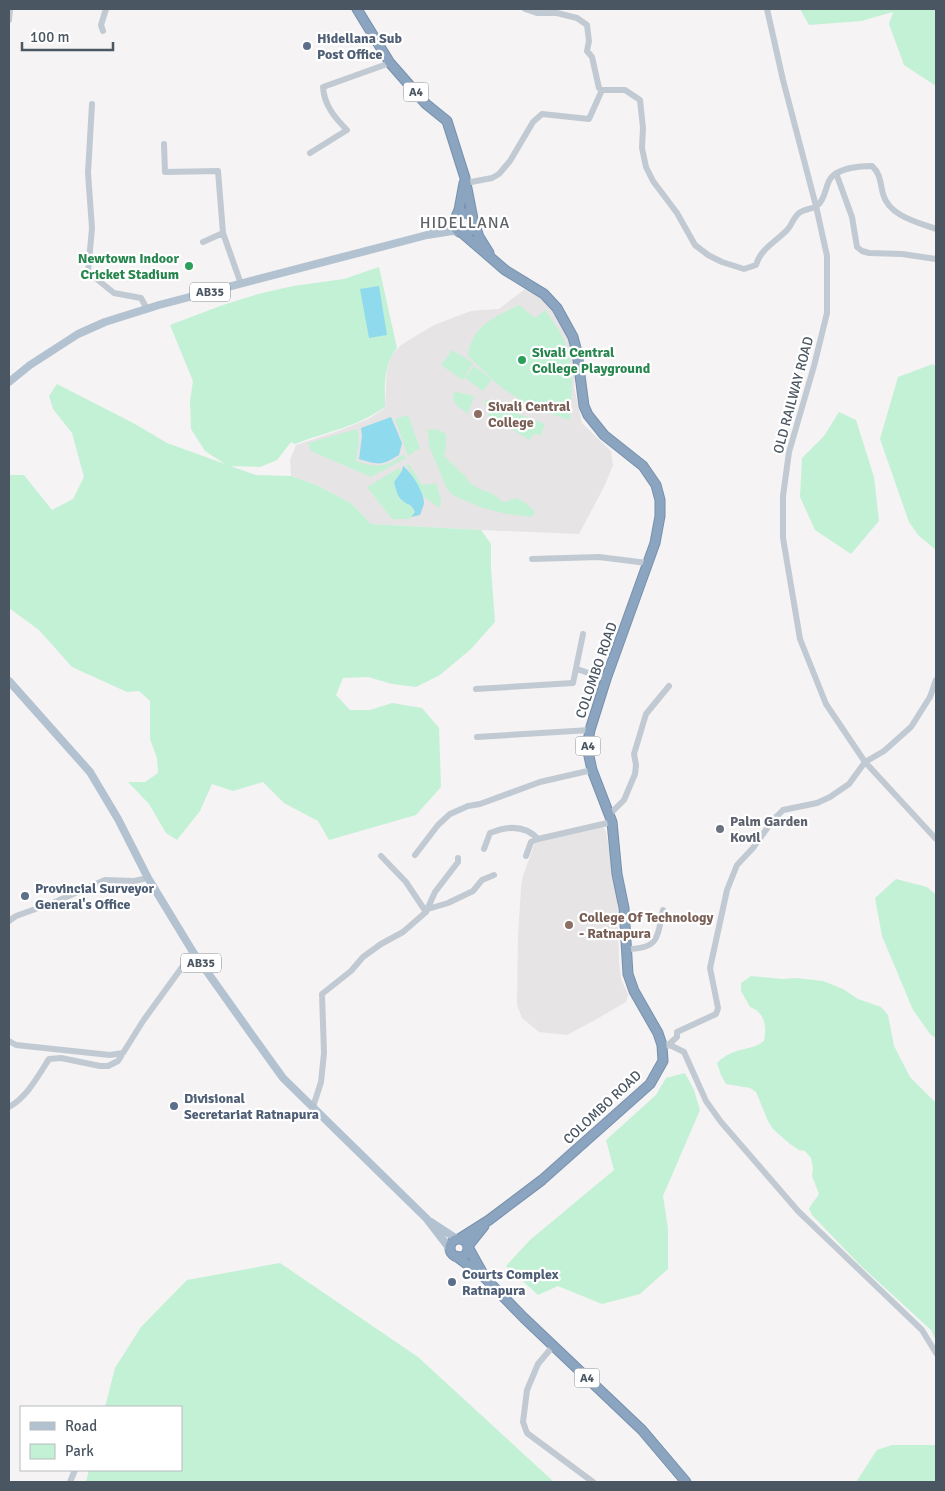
<svg xmlns="http://www.w3.org/2000/svg" width="945" height="1491" viewBox="0 0 945 1491" font-family="Signika,sans-serif">
<rect width="100%" height="100%" fill="#f5f3f3"/>
<path fill="#e6e4e5" d="M525,289L549,303L570,338L576,359L574,387L582,423L611,451L613,465L605,485L579,534L481,530L371,524L352,504L319,486L291,476L290,460L296,445L338,431L368,419L385,408L387,369L392,355L401,345L434,325L471,311L499,309Z
M601,826L604,828L606,832L617,894L619,962L621,979L628,994L627,999L626,1002L595,1020L567,1035L539,1032L522,1018L517,1005L518,936L521,888L523,876L534,845L538,842Z"/>
<path fill="#c3f1d5" d="M800,9H936V86L904,65L889,24L893,12L861,21L809,25Z
M379,267L397,348C383,365 385,386 385,407C355,428 328,431 295,444L291,442L277,460L260,467L230,466L256,475L291,476L319,486L352,504L371,524L481,530L491,544V568L495,622L471,649L440,675L416,687L392,684L368,677L343,678L336,695L350,710H370L392,703L422,708L439,728L441,787L416,815L329,840L318,821L284,803L263,782L233,791L212,784L200,811L177,840L166,833L149,804L128,782H145L158,773L157,758L150,739V701L139,691L127,692L72,667L39,630L9,608V475H24L52,510L73,499L84,477L72,433L53,409L49,396L57,384L135,424L167,443L225,464L205,451L191,429L190,401L193,381L170,325L223,305L258,294L293,286L344,279Z
M519,305L535,318L545,310C551,318 557,327 562,336C576,362 571,392 570,420L533,408L502,388L468,356C471,326 495,317 519,305Z
M452,350L473,363L463,380L441,365Z
M933,364L936,367V550L919,536L909,522L880,439L898,377Z
M474,366L492,379L483,391L465,378Z
M457,392L474,396L468,414C460,408 452,403 453,393Z
M486,399L503,408L545,424L540,436L535,433L529,440L509,427L488,416L491,408L484,405Z
M839,412L856,420L874,477L879,521L851,554L815,530L800,497L802,458L824,436Z
M408,415L420,448L408,456L395,419Z
M357,429L359,436L356,461C377,468 385,468 403,455L406,458L371,477L311,451L308,443Z
M428,429L439,430L446,434V447L444,456L466,477L470,483L479,489L491,493L504,502L517,498L526,503L535,512L532,517L507,514L483,508L454,496L447,489L429,446Z
M409,464L422,485L436,483L441,499L440,508L424,497L406,465Z
M399,468L402,471L394,482C396,489 397,497 403,501C410,507 410,503 415,512L410,519H392L367,487Z
M896,879L927,887L936,895V1038L931,1035L913,1010L882,936L875,898Z
M751,976L782,979L796,978L823,981L843,989L858,999L881,1007L888,1015L894,1046L910,1077L936,1103V1341L931,1330L860,1265L812,1215L809,1209C811,1203 816,1200 819,1194L812,1176L813,1168L811,1158L805,1151L799,1150L790,1144L773,1129L768,1121L756,1092L750,1088L726,1084L721,1075L717,1063C734,1046 750,1052 764,1041C767,1027 765,1012 750,1007L741,991V983Z
M685,1073L694,1090L700,1110L663,1196L668,1229V1269L640,1294L602,1304L558,1286L538,1295L506,1266L530,1240L614,1170L606,1140L656,1095L666,1078Z
M280,1263L418,1357L554,1482H86L89,1470H181V1407H105L115,1368L141,1327L187,1280Z
M892,1445H936V1482H856L877,1450Z"/>
<path fill="#90daee" d="M379,286L387,335L369,338L360,289Z
M391,417L402,443L399,455C381,466 379,465 359,459L362,436L361,428Z
M403,466C411,472 425,493 424,504C423,507 421,512 420,515L411,517L415,512C410,502 410,507 403,501C397,497 396,489 394,482L402,471Z"/>
<g fill="none" stroke-linecap="round" stroke-linejoin="round">
<defs>
<path id="highway" d="M357,9L390,63L426,104L447,121L465,178L473,219
M454 223a10 10 0 1 1 20 0a10 10 0 1 1-20 0Z
M456,217L459,210L464,183
M474,222L479,237L489,253
M459,1239L489,1220L542,1180L650,1084L663,1061L662,1045L658,1033L634,991L628,974L624,908L617,874L612,822L592,770L587,747L590,730L606,679L655,543L660,516V500L656,485L643,466L604,435L588,415L584,406L577,352L573,337L557,308L544,294L505,270L461,232
M450 1248a9 9 0 1 1 18 0a9 9 0 1 1-18 0Z
M468,1246L484,1226
M468,1247L483,1274
M456,1256L484,1277L524,1318L642,1430L686,1482"/>
</defs>
<use href="#highway" stroke="#7690ad" stroke-width="11"/>
<path stroke="#c1cad2" stroke-width="6" d="M525,9L537,13H557L577,18L587,25L589,41L587,51L592,57L599,88L602,90
M767,9L783,80L816,206L827,256V313L814,366L789,452L783,496V538L800,639L826,704L865,762L936,839
M9,20L10,9
M103,31L101,25L106,9
M92,104L88,173L92,228L88,272L114,293L141,298L147,309
M164,144L165,172L218,171L223,233
M310,153L347,130C335,118 324,105 323,87L390,63
M836,173L852,217L857,247L862,251L869,253L902,254L936,259
M466,183L492,178L499,174L510,161L533,122L542,114L589,119L602,90H625L640,100L643,128L642,148L646,167L653,181L677,213L695,245L708,255L722,262L744,269L756,265C761,248 776,242 788,229C792,224 794,217 799,213C804,209 812,209 817,206C828,197 824,181 835,174C846,167 860,166 872,166C881,174 880,183 883,194C889,216 917,222 936,229
M203,242L223,233L241,284
M532,559L599,557L647,563
M577,669L606,679
M476,689L573,683L583,634
M477,737L590,730
M610,814L624,800L635,774L636,765L634,754L646,714L669,686
M484,849L490,833C507,826 525,825 538,839L612,822
M415,855L438,825L450,814L468,806L480,804L540,782L592,770
M381,856L406,882L426,912
M526,856L531,842L538,839
M428,909L448,903L473,891L482,880L494,875
M9,921L16,916L55,902L105,880L134,881L148,878
M626,949C659,949 657,938 663,910
M9,1041L16,1045L110,1055L123,1053
M665,1045L672,1046L684,1052L706,1101L721,1122L798,1211L922,1330L936,1353
M668,1045L677,1037V1032L716,1014L718,1008L710,968L727,890L737,865L753,848L773,820L783,810L817,803L830,797L849,784L865,762L884,751L911,727L930,697L936,680
M9,1107C27,1097 38,1076 49,1059L61,1058L100,1066H108L118,1061L143,1021L193,952
M313,1107L321,1082L324,1053L322,994L351,971L363,957L381,944L403,932L426,912L435,892L458,862V858
M553,1346L538,1364L527,1390L523,1422L527,1433L593,1482
M70,1482L75,1470"/>
<path stroke="#b3c2d1" stroke-width="8" d="M433,232L455,219
M9,382L30,365L78,334L105,322L159,305L427,235L452,231L460,232
M9,681L90,772L118,819L148,878L193,952L252,1035L283,1078L427,1219L450,1249
M431,1222L457,1239"/>
<use href="#highway" stroke="#8ba5c1" stroke-width="9"/>
</g>
<g fill="#5c6f8a" stroke="#fff" stroke-width="2">
<circle cx="307" cy="46" r="5"/>
<circle cx="25" cy="896" r="5"/>
<circle cx="174" cy="1106" r="5"/>
<circle cx="452" cy="1282" r="5"/>
</g>
<g fill="#2e9e5b" stroke="#fff" stroke-width="2">
<circle cx="189" cy="266" r="5"/>
<circle cx="522" cy="360" r="5"/>
</g>
<g fill="#8d6e63" stroke="#fff" stroke-width="2">
<circle cx="478" cy="414" r="5"/>
<circle cx="569" cy="925" r="5"/>
</g>
<circle fill="#6b7280" stroke="#fff" stroke-width="2" cx="720" cy="829" r="5"/>
<g text-anchor="middle" stroke-width="4.5" stroke-linejoin="round" paint-order="stroke">
<g fill="#fff" stroke="#808990" stroke-width="1">
<rect x="403.5" y="82.5" width="25" height="19" rx="4"/>
<rect x="190" y="282.5" width="40" height="19" rx="4"/>
<rect x="575.5" y="736.5" width="25" height="19" rx="4"/>
<rect x="181" y="953.5" width="40" height="19" rx="4"/>
<rect x="574.5" y="1368.5" width="25" height="19" rx="4"/>
</g>
<g font-size="12" font-weight="bold" fill="#4a5661">
<text x="416" y="96">A4</text>
<text x="210" y="296">AB35</text>
<text x="588" y="750">A4</text>
<text x="201" y="967">AB35</text>
<text x="587" y="1382">A4</text>
</g>
<g font-size="14" font-weight="bold" fill="#4e5e75" stroke="#fff" text-anchor="start">
<text x="317" y="43">Hidellana Sub<tspan x="317" dy="16">Post Office</tspan></text>
<text x="35" y="893">Provincial Surveyor<tspan x="35" dy="16">General's Office</tspan></text>
<text x="184" y="1103">Divisional<tspan x="184" dy="16">Secretariat Ratnapura</tspan></text>
<text x="462" y="1279">Courts Complex<tspan x="462" dy="16">Ratnapura</tspan></text>
</g>
<g font-size="14" font-weight="bold" fill="#27864d" stroke="#fff" text-anchor="end">
<text x="179" y="263">Newtown Indoor<tspan x="179" dy="16">Cricket Stadium</tspan></text>
<text x="532" y="357" text-anchor="start">Sivali Central<tspan x="532" dy="16">College Playground</tspan></text>
</g>
<g font-size="14" fill="#4a5661" stroke="#fff">
<text transform="translate(793 395) rotate(-75)" y="5">OLD RAILWAY ROAD</text>
<text transform="translate(596 670) rotate(-71)" y="5">COLOMBO ROAD</text>
<text transform="translate(602 1107) rotate(-43)" y="5">COLOMBO ROAD</text>
</g>
<g font-size="14" font-weight="bold" fill="#785e54" stroke="#fff" text-anchor="start">
<text x="488" y="411">Sivali Central<tspan x="488" dy="16">College</tspan></text>
<text x="579" y="922">College Of Technology<tspan x="579" dy="16">- Ratnapura</tspan></text>
</g>
<g font-size="14" font-weight="bold" fill="#5b616d" stroke="#fff" text-anchor="start">
<text x="730" y="826">Palm Garden<tspan x="730" dy="16">Kovil</tspan></text>
</g>
<g font-size="16" letter-spacing="1" fill="#5f6368" stroke="#fff">
<text x="465" y="228">HIDELLANA</text>
</g>
</g>
<rect width="945" height="1491" fill="none" stroke="#4a5661" stroke-width="20"/>
<rect x="20" y="1406" width="162" height="65" fill="#ffffff" stroke="#b7bbc0"/>
<rect x="30" y="1422" width="25" height="8" fill="#b3c2d1" stroke="#b7bbc0"/>
<text x="65" y="1431" font-size="15" fill="#4a5661">Road</text>
<rect x="30" y="1444" width="25" height="15" fill="#c3f1d5" stroke="#b7bbc0"/>
<text x="65" y="1456" font-size="15" fill="#4a5661">Park</text>
<path d="M22 42v8h91v-8" fill="none" stroke="#4a5661" stroke-width="2.5"/>
<text x="30" y="42" font-size="15" fill="#4a5661" stroke="#ffffff" stroke-width="4" paint-order="stroke">100 m</text>
</svg>
